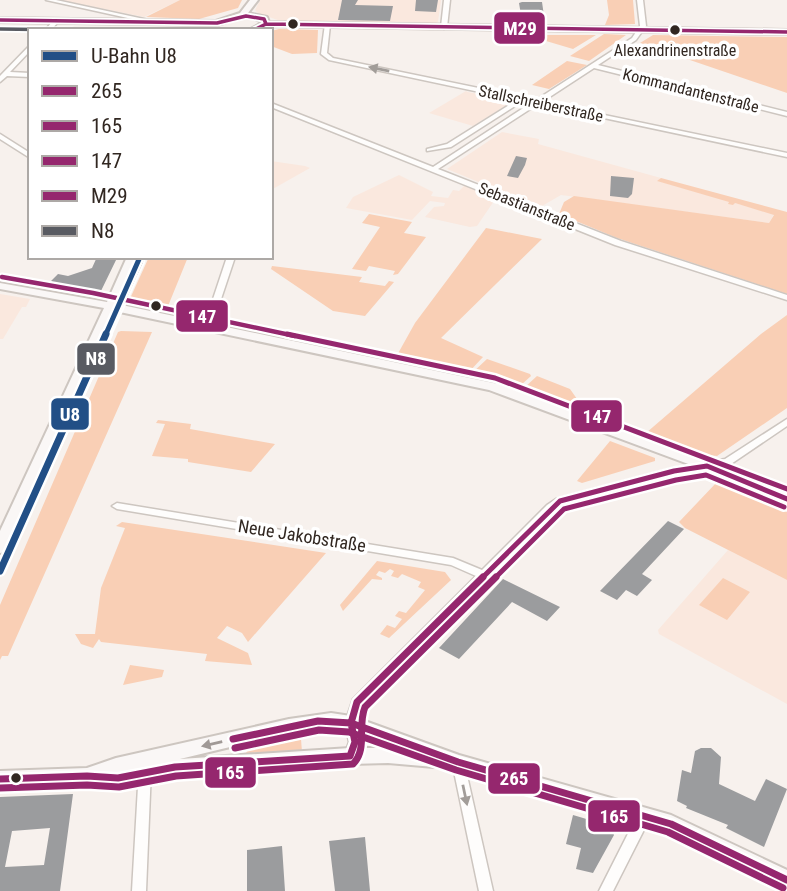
<svg xmlns="http://www.w3.org/2000/svg" width="787" height="891" viewBox="0 0 787 891" font-family="'Roboto Condensed',sans-serif">
<rect width="100%" height="100%" fill="#f7f1ed"/>
<path fill="#fae8de" d="M59,0H180L144,17Z
M260,0H441L438,22L430,25L286,23L258,13L255,10Z
M466,91L468,92L513,101L473,126L429,113Z
M502,132L539,139L538,144L661,178L658,181L774,214L769,223L561,195L542,206L532,204L447,169Z
M271,161L305,166L310,168L271,190Z
M399,175L433,192L431,196L448,198L453,190L459,191L465,185L496,198L477,226L470,227L425,217L434,207L444,206L445,203L430,201L412,220L346,208L353,197Z
M0,294L30,299L26,307H22L3,339H0Z
M728,550L787,580V704L659,634L658,630Z"/>
<path fill="#f9cfb5" d="M180,0H242L238,8L199,19L146,17Z
M607,0H633L635,24L605,25L609,15Z
M279,29L318,30L317,53L292,54L271,46V31Z
M604,34L626,35L589,61L570,56Z
M543,35H596L573,49L536,38Z
M653,35L787,37V93L640,43Z
M567,61L587,65L549,89L532,85Z
M661,178L787,212V294L617,238L559,214L564,202L574,196L769,223L774,215L735,203L733,205L728,204L729,202L657,181Z
M369,214L412,222L404,233L426,237L398,274L393,275L395,271L369,266L366,271L352,269L380,227L362,223Z
M486,228L542,239L441,338L483,357L468,373L396,357L415,323Z
M149,257H188L166,311L128,303Z
M272,266L362,277L359,282L385,286L389,281L394,282L365,316L333,311L271,269Z
M787,315V408L717,456L707,455L646,433L761,334Z
M121,331L152,332L8,656H2L0,660V605L118,332Z
M487,359L530,374L531,376L520,386L472,373Z
M537,376L570,389L582,406L580,408L525,387Z
M158,420L191,424L190,429L275,444L251,472L188,462V459L152,456L165,424L156,423Z
M610,441L655,458V461L582,483L577,481Z
M717,482L787,512V580L685,528L679,522Z
M122,522L326,553L248,642L242,633L227,626L217,638L248,653L252,665L205,661L207,654L101,642L99,639L93,648L81,644L75,634H95L101,588L125,528L116,526Z
M377,561L445,572L451,580L389,638L380,634L387,625L395,628L402,619L395,616L399,611L406,613L425,590L418,587L421,582L402,574L398,578L391,576L394,571L390,569L385,573L379,571L376,575L382,578V580L372,579L343,611L340,605Z
M723,578L750,592L727,620L699,605Z
M130,665L164,670L162,677L123,685Z
M301,739L302,752L246,753L248,750Z"/>
<path fill="#9b9c9e" fill-rule="evenodd" d="M342,0H358L355,5L393,6L390,21L338,20Z
M416,0H438L436,12L415,11Z
M522,2H542L544,16L521,15L519,3Z
M516,156L527,158L525,165L518,178L507,176Z
M611,176L634,178L632,194L628,198L610,196Z
M97,257L117,258L100,293L48,284L58,274L68,276L92,268Z
M668,521L684,529L642,574L652,580L637,596L626,590L617,600L600,591Z
M503,579L560,607L547,621L512,602L459,659L439,648Z
M701,748H711L721,757L719,784L755,801L766,779L787,789L764,847L726,828L728,825L686,808L687,806L677,801L682,770L691,773L695,751Z
M73,794L60,891H0V797ZM50,828L44,865L5,867L12,831Z
M573,815L610,826L614,835L593,873L576,869L581,848L566,844Z
M365,837L370,891H335L329,841Z
M282,846L285,891H247V850Z"/>
<g fill="none" stroke-linecap="round" stroke-linejoin="round">
<defs>
<path id="street" d="M46,0H56L158,22L155,24Z
M444,0H450L447,27L444,29L441,27Z
M637,0H643L646,26L636,40L598,65L787,112V116L594,68L542,102L787,153V157L538,104L438,169L621,241L787,295V300L615,245L271,107V103L433,167L531,103L523,101L451,147L427,151V149L447,144L517,100L329,60L321,54L325,24L330,25L327,53L333,58L536,100L632,38L640,26Z
M54,20L59,21L51,30H45Z
M30,45V51L10,72L30,73V77L7,76L0,82V76Z
M0,134L30,153V158L0,139Z
M227,257H235L214,320L208,329H202L201,327L206,320Z
M787,419V426L731,464L674,474L564,503L555,509L362,704L357,723L361,742L355,760L350,761L345,760L344,756L349,742L345,723L353,699L476,576L451,565L117,509L112,506L117,503L453,558L482,570L547,505L556,499L674,468L725,459Z
M458,757L463,758L464,762L493,891H479L452,762L453,758Z
M145,764L150,765L151,769L146,891H132L139,769L140,765Z
M644,810L649,812L651,816L613,891H599L639,812Z"/>
<path id="secondary" d="M250,0H258L248,13L267,17L269,22L787,30V34L267,26L260,30H249L262,23C249,11 232,21 217,25L0,22V18L216,21L240,13Z
M127,257H139L117,304L498,384L736,472L787,493V504L726,478L489,390L115,311L8,548L5,552L0,553V531L104,308L0,289V283L107,302Z
M331,713L351,716L459,755L671,815L787,870V889L667,831L441,764L434,767L388,763L350,764L175,775L118,786L87,784L0,787V771L87,768L116,758L289,719ZM331,727L350,730L399,748H350L180,759L289,733Z"/>
</defs>
<use href="#street" stroke="#cdc6c0" stroke-width="3"/>
<use href="#secondary" stroke="#cdc6c0" stroke-width="4"/>
<use href="#street" fill="#fefdfc" fill-rule="evenodd"/>
<use href="#secondary" fill="#faf7f6" fill-rule="evenodd"/>
<defs>
<path id="bus-1-far1" d="M481,579L560,501L674,471L707,466L787,499"/>
<path id="bus-1" d="M233,739L318,721L351,723L458,762L671,824L787,880
M0,779L87,776L118,778L175,767L350,756L355,742L351,723L357,702L483,577"/>
<path id="bus-2-far1" d="M494,579L564,509L676,480L706,475L784,507"/>
<path id="bus-2" d="M235,748L319,730L349,732L456,770L668,832L783,888
M0,788L87,785L119,787L176,776L353,764C368,749 357,726 365,707L496,577"/>
<path id="bus-3-far1" d="M2,277L93,293L295,336"/>
<path id="bus-3" d="M287,334L495,378L787,489"/>
<path id="bus-4" d="M0,20L217,23L246,16L264,19L266,24
M254,30L266,24L787,32"/>
<path id="bus-5-far2" d="M0,29L72,30"/>
<path id="bus-5-far1" d="M107,336L141,261"/>
<path id="bus-5" d="M8,552L108,334"/>
</defs>
<use href="#bus-1-far1" stroke="#fff" stroke-width="10"/>
<use href="#bus-1" stroke="#fff" stroke-width="12"/>
<use href="#bus-2-far1" stroke="#fff" stroke-width="10"/>
<use href="#bus-2" stroke="#fff" stroke-width="12"/>
<use href="#bus-3-far1" stroke="#fff" stroke-width="9"/>
<use href="#bus-3" stroke="#fff" stroke-width="10"/>
<use href="#bus-4" stroke="#fff" stroke-width="7"/>
<use href="#bus-5-far2" stroke="#fff" stroke-width="7"/>
<use href="#bus-5-far1" stroke="#fff" stroke-width="9"/>
<use href="#bus-5" stroke="#fff" stroke-width="10"/>
<use href="#bus-1-far1" stroke="#95276e" stroke-width="5"/>
<use href="#bus-1" stroke="#95276e" stroke-width="7"/>
<use href="#bus-2-far1" stroke="#95276e" stroke-width="5"/>
<use href="#bus-2" stroke="#95276e" stroke-width="7"/>
<use href="#bus-3-far1" stroke="#95276e" stroke-width="4.5"/>
<use href="#bus-3" stroke="#95276e" stroke-width="5"/>
<use href="#bus-4" stroke="#95276e" stroke-width="3.5"/>
<use href="#bus-5-far2" stroke="#595b62" stroke-width="3.5"/>
<use href="#bus-5-far1" stroke="#595b62" stroke-width="4.5"/>
<use href="#bus-5" stroke="#595b62" stroke-width="5"/>
<defs>
<path id="metro-1-far1" d="M105,336L140,257"/>
<path id="metro-1" d="M0,571L106,334"/>
</defs>
<use href="#metro-1-far1" stroke="#fff" stroke-width="10"/>
<use href="#metro-1" stroke="#fff" stroke-width="12"/>
<use href="#metro-1-far1" stroke="#224f86" stroke-width="5"/>
<use href="#metro-1" stroke="#224f86" stroke-width="7"/>
</g>
<defs><path id="oneway-solid" d="M-6-.8H1V-3.2L6.5 0L1 3.2V.8H-6Z" transform="scale(1.75)"/></defs>
<g fill="#a29d99">
<use href="#oneway-solid" transform="translate(379 69) rotate(-168)"/>
<use href="#oneway-solid" transform="translate(465 795) rotate(78)"/>
</g>
<use fill="#a09996" href="#oneway-solid" transform="translate(212 744) rotate(167)"/>
<g fill="#312721" stroke="#fff" stroke-width="2.5">
<circle cx="293" cy="24" r="6"/>
<circle cx="675" cy="30" r="6"/>
<circle cx="156" cy="306" r="6"/>
<circle cx="16" cy="778" r="6"/>
</g>
<g text-anchor="middle" stroke-width="7" stroke-linejoin="round" paint-order="stroke">
<g font-size="16" fill="#312721" stroke="#fff">
<text x="675" y="56">Alexandrinenstraße</text>
</g>
<g font-size="16" fill="#312721" stroke="#fff">
<text transform="translate(691 90) rotate(14)" y="6">Kommandantenstraße</text>
<text transform="translate(541 103) rotate(12)" y="6">Stallschreiberstraße</text>
<text transform="translate(527 206) rotate(22)" y="6">Sebastianstraße</text>
</g>
<g font-size="18" fill="#312721" stroke="#fff">
<text transform="translate(302 536) rotate(9)" y="6">Neue Jakobstraße</text>
</g>
</g>
<g stroke="#fff" stroke-width="2.5">
<rect x="493" y="11" width="53" height="34" rx="7" fill="#95276e"/>
<rect x="175" y="299" width="54" height="34" rx="7" fill="#95276e"/>
<rect x="76" y="342" width="40" height="34" rx="7" fill="#595b62"/>
<rect x="50" y="397" width="40" height="34" rx="7" fill="#224f86"/>
<rect x="570" y="399" width="53" height="34" rx="7" fill="#95276e"/>
<rect x="204" y="756" width="53" height="33" rx="7" fill="#95276e"/>
<rect x="487" y="762" width="54" height="33" rx="7" fill="#95276e"/>
<rect x="587" y="799" width="54" height="34" rx="7" fill="#95276e"/>
</g>
<g font-size="19" text-anchor="middle" font-weight="bold" fill="#fff">
<text x="520" y="35">M29</text>
<text x="202" y="323">147</text>
<text x="96" y="365">N8</text>
<text x="70" y="421">U8</text>
<text x="597" y="423">147</text>
<text x="230" y="779">165</text>
<text x="514" y="785">265</text>
<text x="614" y="823">165</text>
</g>
<rect x="28" y="28" width="245" height="231" fill="#ffffff" stroke="#ada9a6" stroke-width="2"/>
<rect x="42" y="51" width="35" height="10" fill="#224f86" stroke="#ada9a6" stroke-width="2"/>
<text x="91" y="63" font-size="21" fill="#312721">U-Bahn U8</text>
<rect x="42" y="86" width="35" height="10" fill="#95276e" stroke="#ada9a6" stroke-width="2"/>
<text x="91" y="98" font-size="21" fill="#312721">265</text>
<rect x="42" y="121" width="35" height="10" fill="#95276e" stroke="#ada9a6" stroke-width="2"/>
<text x="91" y="133" font-size="21" fill="#312721">165</text>
<rect x="42" y="156" width="35" height="10" fill="#95276e" stroke="#ada9a6" stroke-width="2"/>
<text x="91" y="168" font-size="21" fill="#312721">147</text>
<rect x="42" y="191" width="35" height="10" fill="#95276e" stroke="#ada9a6" stroke-width="2"/>
<text x="91" y="203" font-size="21" fill="#312721">M29</text>
<rect x="42" y="226" width="35" height="10" fill="#595b62" stroke="#ada9a6" stroke-width="2"/>
<text x="91" y="238" font-size="21" fill="#312721">N8</text>
</svg>
